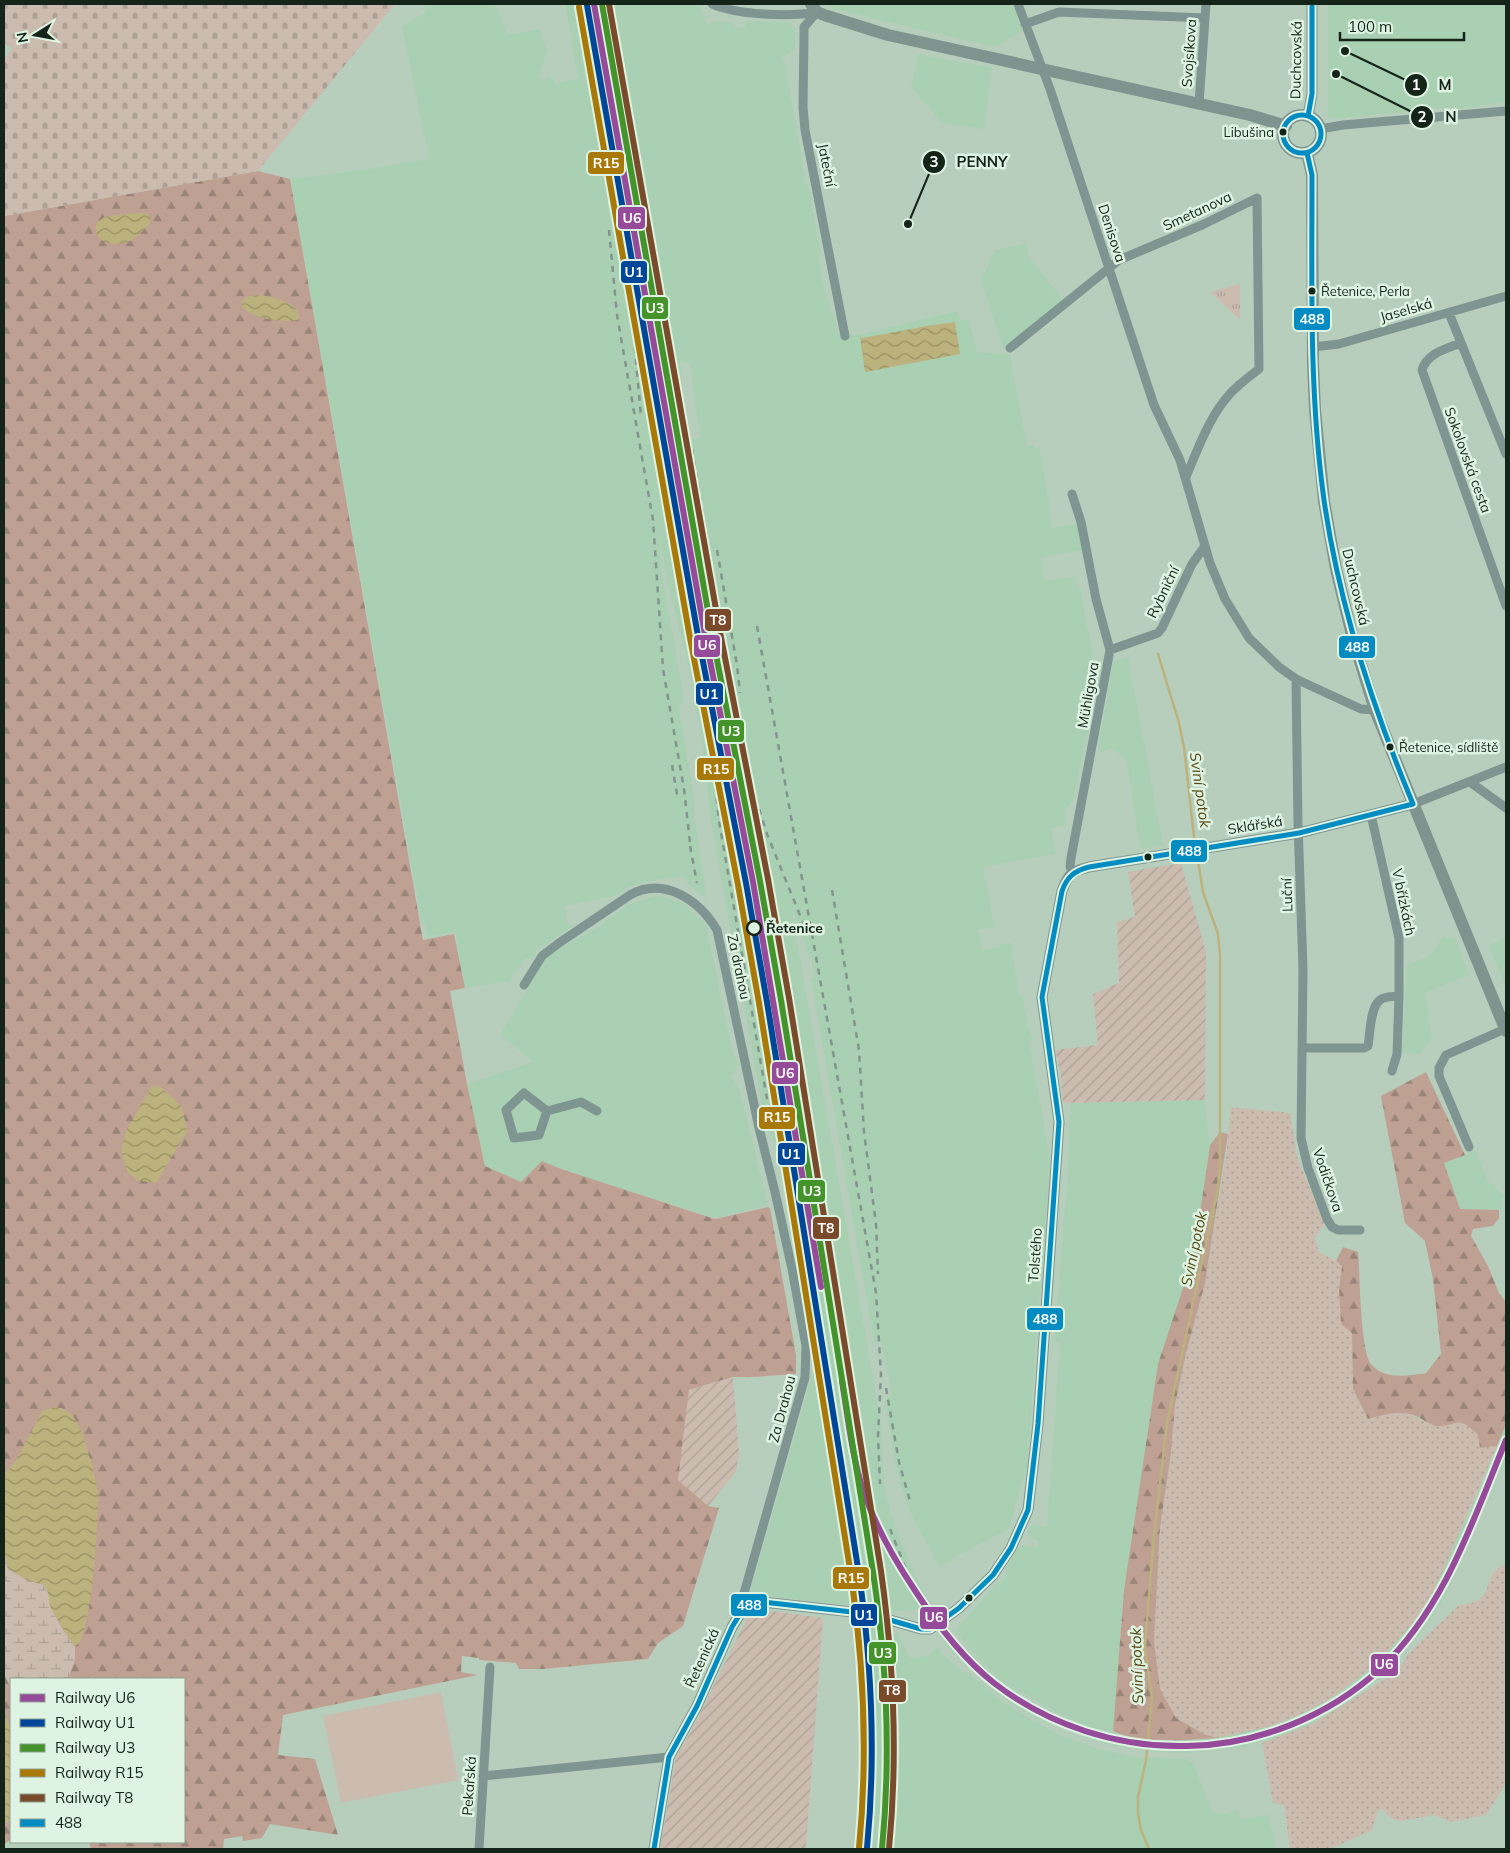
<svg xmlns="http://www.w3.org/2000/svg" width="1510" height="1853" viewBox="0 0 1510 1853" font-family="Mulish,sans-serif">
<defs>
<pattern id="grass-dots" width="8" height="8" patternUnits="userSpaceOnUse" patternTransform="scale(1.25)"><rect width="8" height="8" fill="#cbbcaf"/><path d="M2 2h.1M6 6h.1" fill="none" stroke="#ada196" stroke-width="1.8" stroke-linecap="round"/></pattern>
<pattern id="forest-firs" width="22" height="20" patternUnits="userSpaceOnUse" patternTransform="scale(1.25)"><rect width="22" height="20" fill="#bfa193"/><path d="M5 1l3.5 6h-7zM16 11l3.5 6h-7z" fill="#9a8377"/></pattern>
<pattern id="wetland-marsh" width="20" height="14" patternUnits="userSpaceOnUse" patternTransform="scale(1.25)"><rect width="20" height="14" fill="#cbbcaf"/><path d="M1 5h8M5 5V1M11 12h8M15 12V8" fill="none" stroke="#ada196"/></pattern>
<pattern id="cemetery-stones" width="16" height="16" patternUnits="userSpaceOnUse" patternTransform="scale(1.25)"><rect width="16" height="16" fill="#cbbcaf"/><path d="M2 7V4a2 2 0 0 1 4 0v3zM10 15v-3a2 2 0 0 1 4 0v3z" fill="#ada196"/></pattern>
<pattern id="park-tufts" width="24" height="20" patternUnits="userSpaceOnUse" patternTransform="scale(1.25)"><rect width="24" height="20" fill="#cbbcaf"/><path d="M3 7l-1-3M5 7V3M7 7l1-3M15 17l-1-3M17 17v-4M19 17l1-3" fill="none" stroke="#ada196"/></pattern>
<pattern id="garden-furrows" width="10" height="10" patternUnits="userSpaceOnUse" patternTransform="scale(1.25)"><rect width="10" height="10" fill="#cbbcaf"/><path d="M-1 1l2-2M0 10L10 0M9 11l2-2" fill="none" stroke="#ada196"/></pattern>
<pattern id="water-waves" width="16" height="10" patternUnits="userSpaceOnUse" patternTransform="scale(1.25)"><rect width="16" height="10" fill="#bcb27d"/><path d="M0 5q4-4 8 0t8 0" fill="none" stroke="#989165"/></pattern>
</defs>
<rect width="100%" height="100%" fill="#b8cebd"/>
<path fill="#aad0b3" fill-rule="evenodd" d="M424,4H497L495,5L508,35L540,29L547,50L539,78L546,81L548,76L554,79L555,84L578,78L565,4H602L664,362L672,360L673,349H670L611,4H697L702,9L706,24L718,21L731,22L735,28L745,27L747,21L788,22L796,29L795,49L782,58L783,61H785L806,184H808L821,256L818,258L826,296L833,314L837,332L842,337L857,335L958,311L961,321L969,319L977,352L1010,355L1027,446L1034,445L1035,448L1040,447L1051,515H1049L1052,528L1079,523L1083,550L1041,558L1045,581L1075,576L1077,587L1079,586L1082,598L1097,679L1099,681L1073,801L1067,808L1064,809L1066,825L1051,828L1056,854L983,867L995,927L978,930L982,950L999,947V945L1011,942L1019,995L1024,997L1025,1001L1023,1005L1028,1023L1027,1027L1033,1040L1030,1044L1050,1160L1027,1466L1009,1529L951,1559V1561L939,1566L910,1512L901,1485L895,1462L885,1401L892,1394L881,1342H874L811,978L815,977L812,963L791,906L882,1430L883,1474L887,1499L894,1524L916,1577L930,1602L957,1639L986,1668L1026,1698L1045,1709L1087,1725L1050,1709L1008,1684L987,1667L955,1631L997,1583L1005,1579L1006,1568L1017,1549L1023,1545L1037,1548L1039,1541L1031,1538L1027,1534L1030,1526H1047L1060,1343L1054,1341L1068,1172L1070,1103L1205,1100L1210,1148L1194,1254L1158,1364L1124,1590L1113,1731L1096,1728L1119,1734L1156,1740H1189L1217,1738L1271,1726L1301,1714L1349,1686L1376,1664L1412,1624L1468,1516L1506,1425V1457L1444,1599L1422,1631L1385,1674L1340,1708L1306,1726L1274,1738L1241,1747L1189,1753L1155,1752L1117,1746L1096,1741L1040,1720L1019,1709L993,1690L947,1647L920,1609L879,1613L886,1710V1789L881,1849H862L867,1789V1711L864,1665L855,1580L856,1606L781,1598L750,1592L814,1369L776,1144L766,1128L710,816L704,752L690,672L665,571L659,536L662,573L684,699L679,708L694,797L695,822L707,899L690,886L683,876L644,882L629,887L614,896L565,906L568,925H575L534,952L535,956L533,958L525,959L509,981L465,988L455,932L427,937L424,923L422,924L290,179L363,170L429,159L402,26L426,12ZM680,361L690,364L700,437L687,441L692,474L690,475L692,491H695L699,513L697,514L714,614H716L734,716L719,663L687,471Z
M825,4H1014L1023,31L995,47L841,11Z
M1328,4H1506V102L1458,109L1457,107L1330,119L1328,116Z
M918,54L992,68L984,129L942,123L911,87Z
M1027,243L1028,256L1064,301L1004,350L981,280L995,250Z
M1128,657L1163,845L1140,849L1127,761L1112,748L1100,753L1098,749L1113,661Z
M657,895L683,903L706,924L733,1054L739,1064L731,1077L739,1088L768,1205L715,1218L581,1176L542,1161L521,1182L485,1167L467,1084L533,1062L500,1034L537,974L536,973L550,954L592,931L628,905Z
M1444,936L1456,940L1469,975L1425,993L1432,1037L1420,1054L1402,1052L1407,965L1429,956Z
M1506,938V987L1488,945Z
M1476,1150L1487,1180L1504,1196L1501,1210L1460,1209L1444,1163Z
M897,1633L910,1658L928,1656L936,1647L941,1650L940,1652L963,1672L969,1673L1005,1704L1056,1733L1093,1747L1128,1756L1183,1759L1193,1762L1212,1811L1223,1814L1237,1810L1240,1819L1269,1815L1276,1849H885L892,1721L888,1634Z"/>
<path fill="url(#grass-dots)" d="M1231,1107L1290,1113L1297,1156L1324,1224L1315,1238L1319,1252L1336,1261L1342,1266L1339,1288L1352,1333L1353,1389L1368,1419L1392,1412H1405L1434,1426L1454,1422L1465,1423L1478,1435L1480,1448L1497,1446L1433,1593L1412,1624L1376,1664L1333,1697L1301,1714L1271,1726L1217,1738L1204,1734L1176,1718L1160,1689L1154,1641L1160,1528L1171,1453L1175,1405L1186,1353L1207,1269L1226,1155Z
M1506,1564V1783L1486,1815L1451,1822L1435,1815L1400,1821L1392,1819L1382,1809L1378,1811L1372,1830L1331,1849H1290L1284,1805L1273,1803L1262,1743L1314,1723L1398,1671L1408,1654L1459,1605C1501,1602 1477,1575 1506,1564Z"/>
<path fill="url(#forest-firs)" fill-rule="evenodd" d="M258,171L290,179L423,940L454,934L465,988L450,991L467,1084L485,1166L521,1182L542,1161L561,1169L715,1219L768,1207L770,1208L796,1355V1374L737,1378L751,1377H733L689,1390L708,1506L719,1508L683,1626L658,1643L648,1659L543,1669H519L516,1663L479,1660V1658L462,1656L461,1672L478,1675L283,1715L278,1755L315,1759L338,1835L270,1824L262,1838L243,1841L242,1836L224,1839L223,1849H91L89,1842H184V1679H11V1839L4,1845V1550L8,1569L44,1585L50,1606L66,1631L84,1628L89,1605L96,1535L66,1411L61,1408L48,1409L16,1461L4,1475V216ZM187,1131L176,1148L127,1172Z
M1426,1072L1465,1155L1444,1163L1460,1209L1499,1210V1218L1493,1226L1473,1229L1471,1236L1488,1266L1499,1293L1506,1302V1425L1497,1446L1480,1448L1478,1435C1456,1413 1459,1427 1436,1426C1430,1425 1424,1420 1418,1417C1400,1409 1387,1414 1368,1419L1353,1389L1352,1333L1341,1324L1339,1288L1342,1266L1336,1261L1343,1247L1358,1252C1360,1272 1360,1351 1371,1364C1384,1380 1409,1376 1426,1373L1441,1354L1433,1279L1425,1241L1405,1223L1381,1096Z
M1220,1132L1228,1134L1205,1283L1186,1353L1175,1405L1171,1453L1160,1528L1154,1641L1160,1689L1176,1718L1204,1734L1217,1738C1187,1740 1140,1744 1113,1731L1124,1590L1158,1364L1194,1254L1210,1145Z"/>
<path fill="url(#wetland-marsh)" d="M4,1550L8,1569L27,1580L44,1585C51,1596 47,1600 51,1608C54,1615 71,1642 75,1646V1660L68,1679H11V1688L4,1674Z"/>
<path fill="url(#cemetery-stones)" d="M4,4H395L258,171L4,216V59L12,49L4,42Z"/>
<path fill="url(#park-tufts)" d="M1240,284V320L1210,292Z"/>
<path fill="url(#garden-furrows)" d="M1181,863L1206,952L1205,1100L1063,1103L1061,1076L1055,1050L1098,1045L1093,994L1119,983L1117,922L1135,917L1128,872Z
M733,1377L739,1453L736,1472L708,1506L678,1480L689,1390Z
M765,1610L823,1618L806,1847L804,1849H660L676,1757L692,1730L747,1618Z"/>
<path fill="#cbbcaf" d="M441,1692L458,1780L341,1803L323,1716Z"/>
<path fill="url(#water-waves)" d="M139,213L147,214L151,218C150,225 145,229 140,233C135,238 130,242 123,243C109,247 91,239 97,222L107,216Z
M262,295C274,298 303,303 298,320C282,323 254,319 242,307V300L249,296Z
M955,322L960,354L865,372L860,336L862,338L917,328L919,327Z
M152,1086L161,1087L182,1107L187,1131L156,1183L138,1180L127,1172L121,1150L126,1131Z
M54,1407C76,1410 80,1427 86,1445C91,1461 96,1478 98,1494C99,1504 97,1515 97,1525C95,1564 92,1605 80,1643L75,1646C71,1642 54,1615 51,1608C47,1600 51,1596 44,1585L27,1580L8,1569L4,1550V1475L16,1461L42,1411Z
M4,1711L11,1731V1818L4,1825Z"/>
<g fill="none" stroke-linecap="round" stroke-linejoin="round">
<path stroke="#bcb27d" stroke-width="2.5" d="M1158,654L1179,723L1184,747L1195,846
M1149,1849L1141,1830L1138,1814V1797L1146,1760L1152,1697L1145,1648L1154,1535L1167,1423L1218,1188L1220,1165V956L1218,934L1203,892L1197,854"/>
<path stroke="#7e9591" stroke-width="9" d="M712,4C736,15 791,17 817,12
M1018,4L1050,89L1154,405L1180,460L1210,563L1225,599L1249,638L1279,667L1296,679L1361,709L1375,710
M817,12L804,27V35L803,107L805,130L845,336
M1025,24L1059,12L1205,18
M1199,104L1206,4
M1320,129L1343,125L1506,111
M1449,313L1506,454
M1461,343C1446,349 1427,353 1422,370L1506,606
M1313,347L1339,344L1506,296
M1010,348L1119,260L1202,225L1257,198L1259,369C1246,379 1234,388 1224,401C1208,421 1196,453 1186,477
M1072,494L1081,522L1096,599L1110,650L1071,858L1070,866L1072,873
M1110,650L1158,633L1162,628L1192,564L1205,546
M1296,679L1298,822L1303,970L1301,1138L1308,1168L1327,1219L1332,1227L1338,1230H1360
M1470,782L1506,808
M1413,804L1506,767
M524,985L542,956L559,943L630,895C664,876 699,900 717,930L759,1128L775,1192L792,1269L806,1346L805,1377L743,1597L745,1606
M1302,1048H1364L1368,1046C1370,1035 1370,1007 1380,1000C1385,996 1393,997 1399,996V938L1371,815
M1392,1071L1397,1054L1399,996
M547,1111L539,1135L514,1138L506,1110L524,1093L547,1111L581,1102L597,1111
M1469,1147L1439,1076V1068L1446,1055L1505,1029
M483,1776L669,1757
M479,1849L490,1667"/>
<path stroke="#7e9591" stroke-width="11" d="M1308,116L1312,94V4
M654,1849L669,1757L697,1706L732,1627L745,1606L763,1602L852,1612L890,1620L921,1629H930L959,1608L993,1575L1011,1548L1028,1510L1038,1424L1059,1122L1042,997L1062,891C1068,874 1072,871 1089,867L1299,833L1413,804"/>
<path stroke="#7f948e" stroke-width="12" d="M811,4L817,12L824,15L888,35L1250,115L1286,126
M1283 134a19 19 0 1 1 38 0a19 19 0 1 1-38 0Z
M1307,153L1312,175L1313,364L1315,410L1324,501L1336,569L1352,635L1375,710L1506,1031"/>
<path stroke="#82958d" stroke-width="2.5" stroke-dasharray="6 6" stroke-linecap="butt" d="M576,4L634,339L641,416
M609,230L617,315L653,520L663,669L684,789L691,852
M692,449L740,731
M682,457L700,574
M717,550L737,665L740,693
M693,566L709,629L726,703L767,834L806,930
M757,626L876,1293L881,1374L878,1436L880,1484
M722,722L745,805L753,846L791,1068L842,1381
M710,738L719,821L771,1122
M672,765L678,800
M690,846L697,883
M832,890L859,1050L864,1132L876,1224L878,1274
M886,1388L899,1462L911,1505
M890,1529L909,1577L932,1616"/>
<defs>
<path id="bus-1" d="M1283 134a19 19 0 1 1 38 0a19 19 0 1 1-38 0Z
M1308,116L1312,94V4
M1307,153L1312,175C1312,283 1309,392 1324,500C1339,605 1372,706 1413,804
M654,1849L669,1757L697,1706L732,1627L745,1606L763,1602L852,1612L890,1620L921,1629H930L959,1608L993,1575L1011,1548L1028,1510L1038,1424L1059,1122L1042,997L1062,891C1067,877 1074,871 1089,867L1299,833L1413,804"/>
</defs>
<use href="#bus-1" stroke="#def3e2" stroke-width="9"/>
<use href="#bus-1" stroke="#038cc2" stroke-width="5"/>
<defs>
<path id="rail-1" d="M594,4L705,635L753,882L821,1287
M842,1381C848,1418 852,1457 864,1493C876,1527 894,1559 914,1589C936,1623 962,1658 994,1683C1048,1725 1118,1748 1187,1746C1257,1745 1328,1717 1380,1669C1445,1608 1473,1520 1506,1440"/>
<path id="rail-2" d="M587,5L698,636L746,883L767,1002L859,1574C872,1666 876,1756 867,1848"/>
<path id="rail-3" d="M602,4L712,634L760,881L781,1000L873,1572C887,1664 891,1756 882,1849"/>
<path id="rail-4" d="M579,7L690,638L738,885L759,1003L851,1575C864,1666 868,1756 859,1848"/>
<path id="rail-5" d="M609,4L720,632L768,879L789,998L881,1571C894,1664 898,1756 889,1849"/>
</defs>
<use href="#rail-1" stroke="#def3e2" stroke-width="10"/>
<use href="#rail-2" stroke="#def3e2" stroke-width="10"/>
<use href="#rail-3" stroke="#def3e2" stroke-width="10"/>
<use href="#rail-4" stroke="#def3e2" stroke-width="10"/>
<use href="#rail-5" stroke="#def3e2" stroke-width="10"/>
<use href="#rail-1" stroke="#954b9a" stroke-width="6"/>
<use href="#rail-2" stroke="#00479a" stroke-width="6"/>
<use href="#rail-3" stroke="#44932b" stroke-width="6"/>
<use href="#rail-4" stroke="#a87808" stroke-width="6"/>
<use href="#rail-5" stroke="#7a4b2a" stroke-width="6"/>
</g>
<g fill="#142418" stroke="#def3e2" stroke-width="2">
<circle cx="1283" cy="132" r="4.5"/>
<circle cx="1312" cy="291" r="4.5"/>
<circle cx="1390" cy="747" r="4.5"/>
<circle cx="1148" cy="857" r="4.5"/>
<circle cx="969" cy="1598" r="4.5"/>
</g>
<circle fill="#def3e2" stroke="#142418" stroke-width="2.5" cx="754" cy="928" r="7"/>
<g text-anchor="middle" stroke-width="5" stroke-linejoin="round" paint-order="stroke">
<g font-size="13" fill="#142418" stroke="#def3e2" text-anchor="start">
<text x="1274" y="137" text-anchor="end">Libušina</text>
<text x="1321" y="296">Řetenice, Perla</text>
<text x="1399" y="752">Řetenice, sídliště</text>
</g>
<g font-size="14" fill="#142418" stroke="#def3e2">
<text transform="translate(1189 53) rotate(-86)" y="5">Svojsíkova</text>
<text transform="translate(1296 60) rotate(-89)" y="5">Duchcovská</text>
<text transform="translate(827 165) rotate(79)" y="5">Jateční</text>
<text transform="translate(1197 211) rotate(-25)" y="5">Smetanova</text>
<text transform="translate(1112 233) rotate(72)" y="5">Denisova</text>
<text transform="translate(1406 310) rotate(-16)" y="5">Jaselská</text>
<text transform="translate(1468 460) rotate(70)" y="5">Sokolovská cesta</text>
<text transform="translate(1356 587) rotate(77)" y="5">Duchcovská</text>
<text transform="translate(1163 592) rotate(-64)" y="5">Rybniční</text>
<text transform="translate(1088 695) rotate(-80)" y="5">Mühligova</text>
<text transform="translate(1255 825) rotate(-9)" y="5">Sklářská</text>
<text transform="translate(1287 895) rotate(-92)" y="5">Luční</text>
<text transform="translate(1404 902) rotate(78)" y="5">V břízkách</text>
<text transform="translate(739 967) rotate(78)" y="5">Za drahou</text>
<text transform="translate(1328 1180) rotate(71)" y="5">Vodičkova</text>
<text transform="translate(1035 1255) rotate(-86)" y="5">Tolstého</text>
<text transform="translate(782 1409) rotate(-75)" y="5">Za Drahou</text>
<text transform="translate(702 1658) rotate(-66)" y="5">Řetenická</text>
<text transform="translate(469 1786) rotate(-86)" y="5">Pekařská</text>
</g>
<g font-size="14" font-weight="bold" fill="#142418" stroke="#def3e2" text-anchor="start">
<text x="766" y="933">Řetenice</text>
</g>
<g font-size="15" font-style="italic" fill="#584813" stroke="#def3e2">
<text transform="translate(1200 790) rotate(82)" y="5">Sviní potok</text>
<text transform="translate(1194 1249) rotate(-78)" y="5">Sviní potok</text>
<text transform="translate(1137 1666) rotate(-92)" y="5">Sviní potok</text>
</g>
</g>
<path fill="none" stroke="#142418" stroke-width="2" d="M1345 51L1416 85M1336 74L1422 117M908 224L934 162"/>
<g fill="#142418" stroke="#def3e2" stroke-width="2">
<circle cx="1345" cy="51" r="5"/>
<circle cx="1336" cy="74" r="5"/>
<circle cx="908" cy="224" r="5"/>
<circle cx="1416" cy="85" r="12"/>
<circle cx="1422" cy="117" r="12"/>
<circle cx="934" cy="162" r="12"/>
</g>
<g font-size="15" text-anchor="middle" font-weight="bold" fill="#fff">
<text x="1416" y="90">1</text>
<text x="1422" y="122">2</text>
<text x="934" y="167">3</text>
</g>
<g font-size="15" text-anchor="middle" font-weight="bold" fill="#142418" stroke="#def3e2" stroke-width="5" stroke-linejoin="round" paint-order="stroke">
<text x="1445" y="90">M</text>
<text x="1451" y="122">N</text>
<text x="982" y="167">PENNY</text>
</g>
<g stroke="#def3e2" stroke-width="2">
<rect x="587" y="151" width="38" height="24" rx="5" fill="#a87808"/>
<rect x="617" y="206" width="29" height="24" rx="5" fill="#954b9a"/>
<rect x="620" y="260" width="28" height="24" rx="5" fill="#00479a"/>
<rect x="641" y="296" width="28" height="24" rx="5" fill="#44932b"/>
<rect x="1293" y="307" width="38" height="24" rx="5" fill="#038cc2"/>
<rect x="704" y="608" width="28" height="24" rx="5" fill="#7a4b2a"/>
<rect x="693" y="634" width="28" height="24" rx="5" fill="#954b9a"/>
<rect x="1338" y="635" width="38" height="24" rx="5" fill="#038cc2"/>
<rect x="695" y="682" width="29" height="24" rx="5" fill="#00479a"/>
<rect x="717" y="719" width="28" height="24" rx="5" fill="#44932b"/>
<rect x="696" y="757" width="39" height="24" rx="5" fill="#a87808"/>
<rect x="1170" y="839" width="38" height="24" rx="5" fill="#038cc2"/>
<rect x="771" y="1061" width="28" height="24" rx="5" fill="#954b9a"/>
<rect x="758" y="1106" width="38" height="24" rx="5" fill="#a87808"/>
<rect x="777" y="1142" width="29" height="24" rx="5" fill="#00479a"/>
<rect x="797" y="1179" width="29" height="24" rx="5" fill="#44932b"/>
<rect x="812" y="1216" width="28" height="24" rx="5" fill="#7a4b2a"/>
<rect x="1026" y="1307" width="38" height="24" rx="5" fill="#038cc2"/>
<rect x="832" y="1566" width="38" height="24" rx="5" fill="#a87808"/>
<rect x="730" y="1593" width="38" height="24" rx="5" fill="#038cc2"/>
<rect x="850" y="1603" width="28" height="24" rx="5" fill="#00479a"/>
<rect x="919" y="1606" width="29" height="24" rx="5" fill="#954b9a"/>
<rect x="868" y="1641" width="29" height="24" rx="5" fill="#44932b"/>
<rect x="1370" y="1653" width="29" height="24" rx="5" fill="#954b9a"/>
<rect x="878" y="1679" width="29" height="24" rx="5" fill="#7a4b2a"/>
</g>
<g font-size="14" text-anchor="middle" font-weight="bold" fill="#fff">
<text x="606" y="168">R15</text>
<text x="632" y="223">U6</text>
<text x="634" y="277">U1</text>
<text x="655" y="313">U3</text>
<text x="1312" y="324">488</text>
<text x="718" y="625">T8</text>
<text x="707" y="650">U6</text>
<text x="1357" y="652">488</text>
<text x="709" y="699">U1</text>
<text x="731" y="736">U3</text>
<text x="716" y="774">R15</text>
<text x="1189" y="856">488</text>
<text x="785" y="1078">U6</text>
<text x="777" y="1122">R15</text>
<text x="791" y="1159">U1</text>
<text x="812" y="1196">U3</text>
<text x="826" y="1233">T8</text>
<text x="1045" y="1324">488</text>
<text x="851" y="1583">R15</text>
<text x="749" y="1610">488</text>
<text x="864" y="1620">U1</text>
<text x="934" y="1622">U6</text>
<text x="883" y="1658">U3</text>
<text x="1384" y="1669">U6</text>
<text x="892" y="1695">T8</text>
</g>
<rect width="1510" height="1853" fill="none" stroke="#142418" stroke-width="10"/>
<rect x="10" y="1678" width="175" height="165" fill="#def3e2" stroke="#8da091"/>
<rect x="20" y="1694" width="25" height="8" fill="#954b9a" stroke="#8da091"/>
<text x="55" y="1703" font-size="15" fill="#142418">Railway U6</text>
<rect x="20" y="1719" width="25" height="8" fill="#00479a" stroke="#8da091"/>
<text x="55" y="1728" font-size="15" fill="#142418">Railway U1</text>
<rect x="20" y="1744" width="25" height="8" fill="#44932b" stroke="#8da091"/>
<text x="55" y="1753" font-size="15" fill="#142418">Railway U3</text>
<rect x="20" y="1769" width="25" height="8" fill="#a87808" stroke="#8da091"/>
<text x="55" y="1778" font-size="15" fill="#142418">Railway R15</text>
<rect x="20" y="1794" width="25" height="8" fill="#7a4b2a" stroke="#8da091"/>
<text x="55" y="1803" font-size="15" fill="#142418">Railway T8</text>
<rect x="20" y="1819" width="25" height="8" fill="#038cc2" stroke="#8da091"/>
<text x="55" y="1828" font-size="15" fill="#142418">488</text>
<g transform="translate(35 35) rotate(259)" stroke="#def3e2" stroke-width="4" paint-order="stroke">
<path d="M0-4L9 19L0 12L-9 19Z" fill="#142418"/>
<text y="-8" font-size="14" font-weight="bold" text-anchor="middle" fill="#142418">N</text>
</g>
<path d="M1340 32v8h124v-8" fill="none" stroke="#142418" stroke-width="2.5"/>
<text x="1348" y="32" font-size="15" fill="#142418" stroke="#def3e2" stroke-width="4" paint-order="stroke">100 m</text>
</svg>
